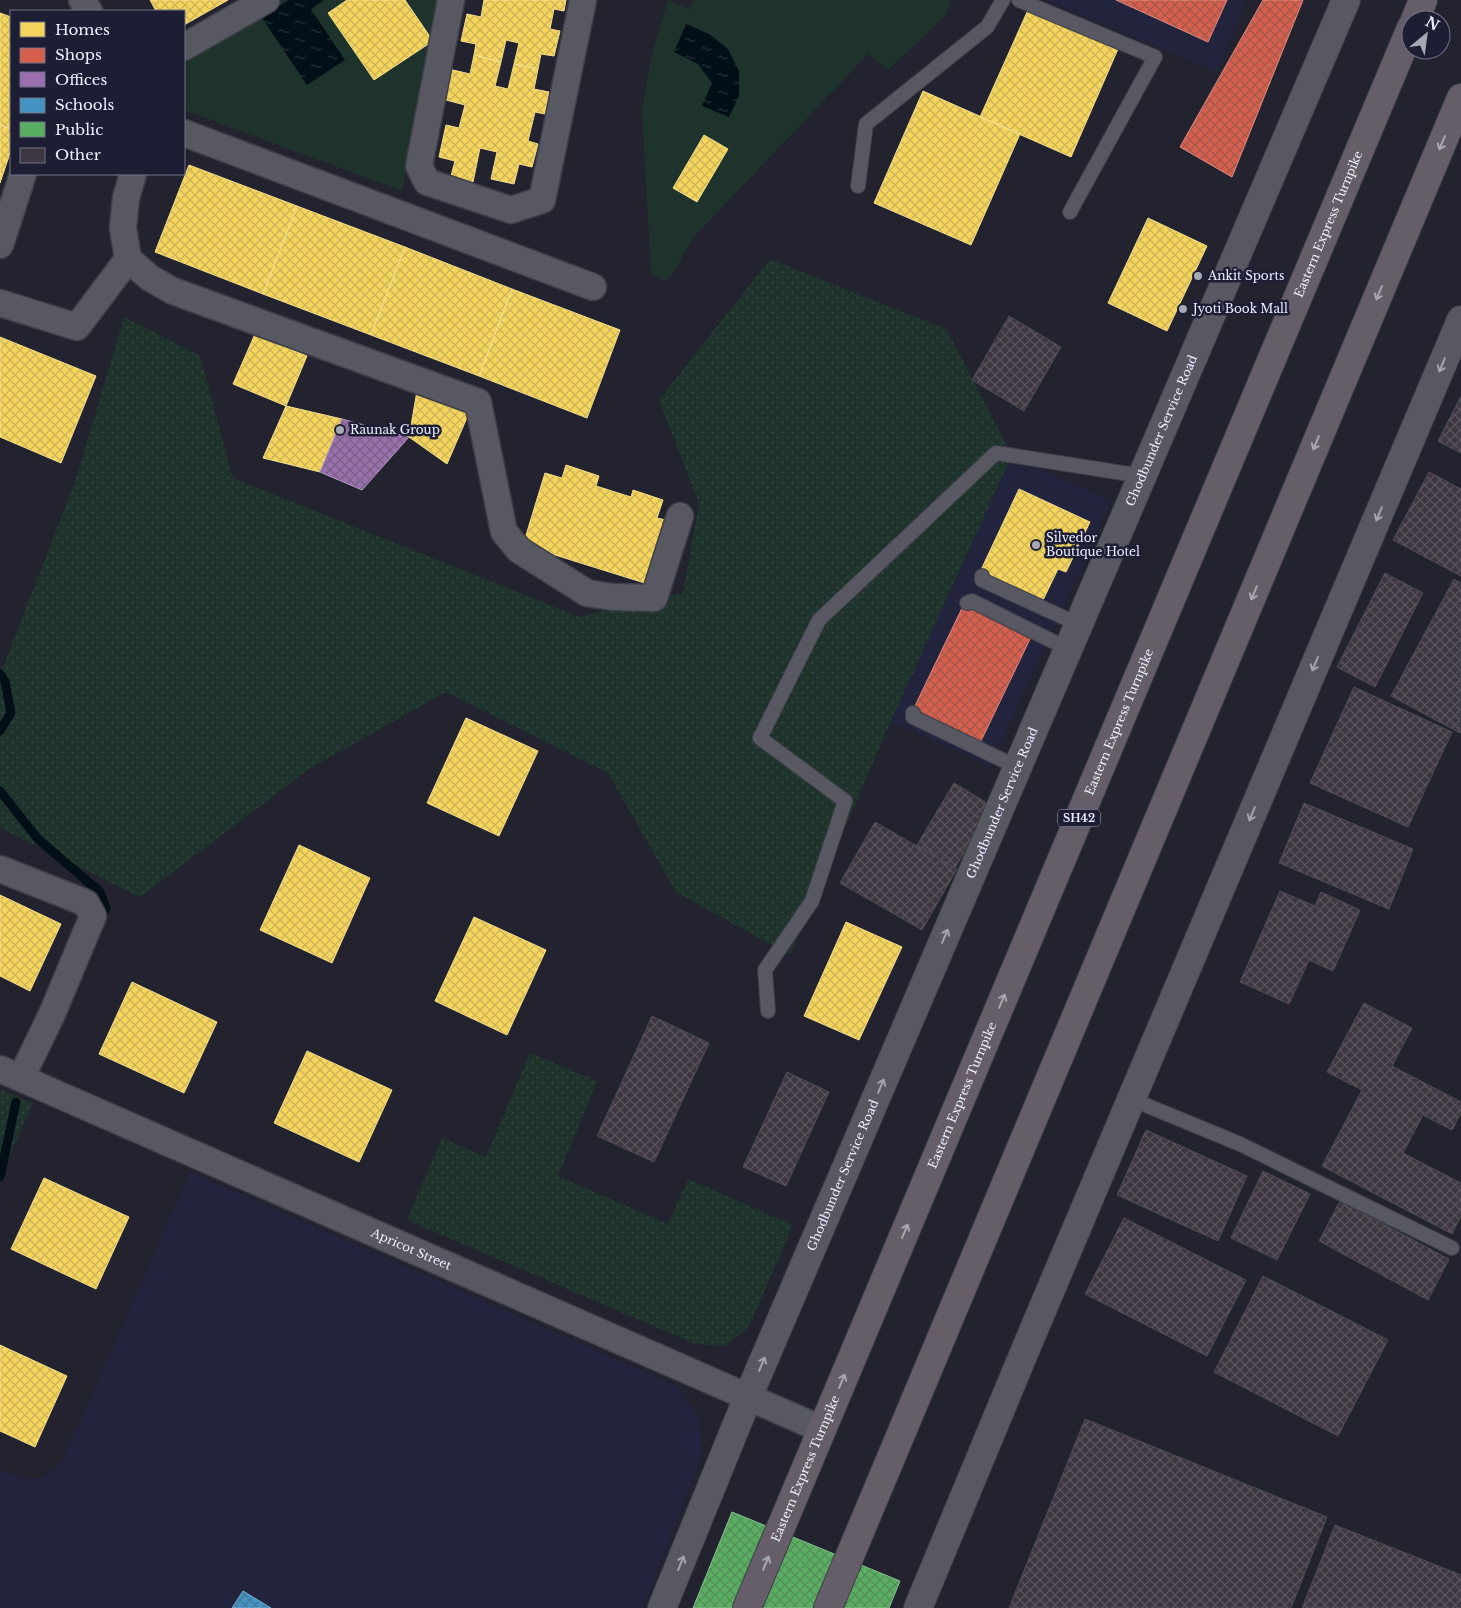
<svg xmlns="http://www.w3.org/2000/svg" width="1461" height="1608" viewBox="0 0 1461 1608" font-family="'Libre Baskerville',serif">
<defs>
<pattern id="grass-dots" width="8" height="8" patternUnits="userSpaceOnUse" patternTransform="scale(1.25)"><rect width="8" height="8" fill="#1e332b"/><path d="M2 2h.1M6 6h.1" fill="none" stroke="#344740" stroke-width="1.8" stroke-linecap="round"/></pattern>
<pattern id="water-ripples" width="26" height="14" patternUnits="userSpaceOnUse" patternTransform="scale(1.25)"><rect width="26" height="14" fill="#030f16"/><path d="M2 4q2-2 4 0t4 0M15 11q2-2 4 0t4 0" fill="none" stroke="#283239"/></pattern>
<pattern id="homes-cross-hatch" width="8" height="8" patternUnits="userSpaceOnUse" patternTransform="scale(1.25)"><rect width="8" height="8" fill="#f6d55c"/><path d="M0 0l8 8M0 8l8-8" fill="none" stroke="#cab258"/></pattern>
<pattern id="shops-cross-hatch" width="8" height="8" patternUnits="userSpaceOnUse" patternTransform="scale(1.25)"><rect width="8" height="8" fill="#d6604d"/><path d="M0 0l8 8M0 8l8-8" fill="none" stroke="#a4584d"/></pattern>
<pattern id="offices-cross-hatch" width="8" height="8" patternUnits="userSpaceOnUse" patternTransform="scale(1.25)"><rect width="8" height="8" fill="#9970ab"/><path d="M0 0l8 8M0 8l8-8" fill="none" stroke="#786085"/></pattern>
<pattern id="schools-cross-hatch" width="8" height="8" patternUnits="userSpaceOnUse" patternTransform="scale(1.25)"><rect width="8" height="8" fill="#4393c3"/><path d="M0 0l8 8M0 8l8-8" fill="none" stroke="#447999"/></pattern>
<pattern id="public-cross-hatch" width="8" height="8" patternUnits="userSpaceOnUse" patternTransform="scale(1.25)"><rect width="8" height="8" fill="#5aae61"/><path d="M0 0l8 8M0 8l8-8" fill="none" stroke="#548f5b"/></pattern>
<pattern id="building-cross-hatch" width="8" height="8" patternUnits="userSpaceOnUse" patternTransform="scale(1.25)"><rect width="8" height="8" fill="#3e3741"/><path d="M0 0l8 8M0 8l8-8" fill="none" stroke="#5a545e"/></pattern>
</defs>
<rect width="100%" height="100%" fill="#22232f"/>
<path fill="#22233d" d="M1046,0H1246L1217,72Z
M1012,455L1111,501L990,767L891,721Z
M190,1172L676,1386L700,1419L702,1456L642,1608H0V1470L19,1477L41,1478L63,1461Z"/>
<path fill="url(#grass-dots)" d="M770,259L946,329L1012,455L891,721L790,955L676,892L608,773L446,692L309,769L140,897L0,828V675L76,479L124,317L200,356L233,478L580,617L654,598L683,593L699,503L659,400Z
M530,1053L597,1081L558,1176L668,1224L688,1179L793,1225L749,1327L725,1346L695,1344L407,1220L442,1138L486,1157Z
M0,1089L33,1103L0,1178Z"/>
<path fill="#1e332b" d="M256,0H441L402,191L184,110V38Z
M668,0L690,9L694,0H951L946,15L888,70L868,54L692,239L671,277L664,281L651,273L642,110L651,58Z"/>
<path fill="url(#water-ripples)" d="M288,0H324L311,9L345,60L307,85L262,18Z
M686,24L709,34L728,49L739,71V96L729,117L702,106L712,83L698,64L674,52Z"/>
<path fill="url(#homes-cross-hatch)" stroke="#f3dd8d" d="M150,0H228L184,25V11H156Z
M347,0H405L433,41L374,80L328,13Z
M484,0H566L564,11L554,9L550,29L560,31L554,56L541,54L538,69L514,64L519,43L506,40L501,62L474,55L476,44L461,41L467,14L481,17Z
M1028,10L1118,49L1071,157L980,117Z
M0,13L11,17V129L0,125Z
M474,55L501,62L495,86L508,89L514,64L538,69L534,89L549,92L545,114L535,112L528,141L538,144L532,167L519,164L514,184L491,179L497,152L480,148L473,182L451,176L455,161L439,157L446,125L459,128L465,105L442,99L449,69L470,74Z
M923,91L1020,134L971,245L874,203Z
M0,125L11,129V150L0,183Z
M704,135L728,149L697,202L673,188Z
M189,165L297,206L263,294L155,252Z
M297,206L405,247L371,335L263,294Z
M1148,218L1207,246L1167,331L1108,303Z
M405,247L512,289L479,376L371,335Z
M512,289L620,330L587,418L479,376Z
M255,334L307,356L286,406L233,384Z
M0,337L96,376L61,463L0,437Z
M417,391L469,413L447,464L409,437Z
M286,406L342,419L320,472L263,458Z
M566,465L599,476L596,486L631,497L633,490L663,500L657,518L670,521L651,585L523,545L545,473L562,478Z
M1019,489L1090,522L1066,572L1058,569L1042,602L980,572Z
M466,718L538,751L499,836L427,803Z
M299,845L370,878L332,963L260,930Z
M0,895L61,924L30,991L0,976Z
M474,917L546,950L507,1035L435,1001Z
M846,922L902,947L859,1040L804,1016Z
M132,982L217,1022L184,1093L99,1054Z
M307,1051L392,1090L359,1162L274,1123Z
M44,1178L129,1217L96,1289L11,1249Z
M0,1345L67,1376L35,1447L0,1431Z"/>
<path fill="url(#shops-cross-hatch)" stroke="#dd8b82" d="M1116,0H1227L1208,42Z
M1263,0H1303L1232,177L1180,147Z
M964,604L1031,637L980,743L913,710Z"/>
<path fill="url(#offices-cross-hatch)" stroke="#b296c4" d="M342,419L409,437L362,490L320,472Z"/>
<path fill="url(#schools-cross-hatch)" stroke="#76afd5" d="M243,1591L271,1608H232Z"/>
<path fill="url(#public-cross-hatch)" stroke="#86c290" d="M732,1512L900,1581L889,1608H693Z"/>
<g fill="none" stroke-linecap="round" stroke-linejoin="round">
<path stroke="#030f16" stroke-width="9" d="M0,674L5,681L11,713L0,731
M0,791L38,839L100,892L106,908L100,922
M0,1177L16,1102"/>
</g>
<path fill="url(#building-cross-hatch)" stroke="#4f4b53" d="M1009,316L1061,347L1024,411L972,380Z
M1461,396V453L1438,441Z
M1429,472L1461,489V576L1393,540Z
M1385,573L1423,593L1375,687L1337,667Z
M1454,579L1461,583L1460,733L1391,696Z
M1354,687L1452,732L1408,827L1310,783Z
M954,783L992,806L955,868L917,845Z
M1304,803L1413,849L1389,909L1279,863Z
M875,822L957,869L922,930L840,883Z
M1280,891L1315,906L1321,892L1360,910L1333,971L1309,960L1289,1004L1240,982Z
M1364,1003L1412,1028L1392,1066L1461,1102V1113L1452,1130L1423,1115L1403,1153L1461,1183V1216L1452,1234L1322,1166L1362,1090L1327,1072Z
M652,1016L709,1043L654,1162L597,1136Z
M787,1072L829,1092L786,1186L743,1167Z
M1146,1130L1247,1176L1218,1241L1117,1195Z
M1263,1171L1310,1194L1277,1260L1231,1238Z
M1340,1201L1449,1259L1428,1300L1319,1241Z
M1124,1218L1246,1280L1207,1356L1085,1294Z
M1263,1276L1388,1340L1338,1436L1214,1372Z
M1085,1419L1327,1517L1291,1608H1009Z
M1335,1525L1461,1575V1608H1302Z"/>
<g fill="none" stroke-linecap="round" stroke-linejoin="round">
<defs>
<path id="service" d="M1019,0L1155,57L1070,212
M858,186L866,124L987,27L1003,0
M982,576V580L1078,624
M967,603L972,601L1068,649
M913,713V717L1017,767
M768,1011L765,970L812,901L845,801L760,738L819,620L996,453L1142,476
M1131,1099L1240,1144L1452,1248"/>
<g id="minor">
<path d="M82,0L89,11"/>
<path d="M451,0L419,166L427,182L511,210L542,200L583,0"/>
<path d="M184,47L266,0"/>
<path d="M184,133L593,287"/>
<path d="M133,174L126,198L123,228L128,259L150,278L173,291L478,402L504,532L519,550L587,593L612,597L654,598L680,516"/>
<path d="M0,245L23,174"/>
<path d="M0,303L77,327L128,259"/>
<path d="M0,869L86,903L93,916L52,1014L21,1078"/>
<path id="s1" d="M0,1069L821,1429"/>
</g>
<g id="tertiary">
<path id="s2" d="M662,1608L748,1397L1346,0"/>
<path d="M918,1608L1029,1341L1461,320"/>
</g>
<g id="primary">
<path d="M1415,20L1423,0"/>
<path id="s3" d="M747,1608L1411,28"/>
<path d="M828,1608L1461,98"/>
</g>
</defs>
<use href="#service" stroke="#3e3e48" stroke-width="16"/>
<use href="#minor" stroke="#3e3e48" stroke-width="29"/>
<use href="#tertiary" stroke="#3e3e48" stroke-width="30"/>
<use href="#primary" stroke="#3e3e48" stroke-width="30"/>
<use href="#service" stroke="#575862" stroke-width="14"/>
<use href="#minor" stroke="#575862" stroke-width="26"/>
<use href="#tertiary" stroke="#575862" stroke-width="28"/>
<use href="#primary" stroke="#655e69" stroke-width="28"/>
</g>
<defs><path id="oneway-shaft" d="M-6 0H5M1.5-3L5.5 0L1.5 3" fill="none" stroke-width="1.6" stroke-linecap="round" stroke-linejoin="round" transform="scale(1.25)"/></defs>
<g stroke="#a9a6b4">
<use href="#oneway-shaft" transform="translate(1442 143) rotate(113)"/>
<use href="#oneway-shaft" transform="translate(1379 293) rotate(113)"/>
<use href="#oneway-shaft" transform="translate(1316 443) rotate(113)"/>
<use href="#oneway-shaft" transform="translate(1254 593) rotate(113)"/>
<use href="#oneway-shaft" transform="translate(1002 1001) rotate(-67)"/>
<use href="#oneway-shaft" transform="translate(905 1231) rotate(-67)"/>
<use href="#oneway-shaft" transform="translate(842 1381) rotate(-67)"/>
<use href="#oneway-shaft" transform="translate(766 1563) rotate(-67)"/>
</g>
<g stroke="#a2a4b0">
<use href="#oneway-shaft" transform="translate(1442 365) rotate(113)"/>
<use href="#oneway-shaft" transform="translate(1379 514) rotate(113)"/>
<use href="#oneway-shaft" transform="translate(1315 664) rotate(113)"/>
<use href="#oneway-shaft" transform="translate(1252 814) rotate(113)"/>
<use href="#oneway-shaft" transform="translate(945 936) rotate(-67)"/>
<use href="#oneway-shaft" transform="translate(881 1086) rotate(-67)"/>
<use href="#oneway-shaft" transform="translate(762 1364) rotate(-67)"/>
<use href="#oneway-shaft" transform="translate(681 1563) rotate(-68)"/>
</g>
<g fill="#a6a8b6" stroke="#1d1e34" stroke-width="2">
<circle cx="1198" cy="276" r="5"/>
<circle cx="1183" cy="309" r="5"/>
<circle cx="340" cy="430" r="5"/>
<circle cx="1036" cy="545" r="5"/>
</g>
<g text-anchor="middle" stroke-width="5" stroke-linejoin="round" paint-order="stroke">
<rect fill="#1d1e34" stroke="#afb0c2" stroke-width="1" x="1058" y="809.5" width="42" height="17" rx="4"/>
<g font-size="11" font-weight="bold" fill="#edefff">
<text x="1079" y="822">SH42</text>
</g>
<g font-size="12" fill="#edefff" stroke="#1d1e34">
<text dy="4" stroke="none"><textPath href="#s3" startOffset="1501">Eastern Express Turnpike</textPath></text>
<text dy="4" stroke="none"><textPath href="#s2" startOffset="1279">Ghodbunder Service Road</textPath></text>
<text dy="4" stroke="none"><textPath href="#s3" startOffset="961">Eastern Express Turnpike</textPath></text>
<text dy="4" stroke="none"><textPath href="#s2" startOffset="874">Ghodbunder Service Road</textPath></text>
<text dy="4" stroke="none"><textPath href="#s3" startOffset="556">Eastern Express Turnpike</textPath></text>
<text dy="4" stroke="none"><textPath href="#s2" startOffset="469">Ghodbunder Service Road</textPath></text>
<text dy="4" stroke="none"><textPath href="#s1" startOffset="449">Apricot Street</textPath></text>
<text dy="4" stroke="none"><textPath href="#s3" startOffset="151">Eastern Express Turnpike</textPath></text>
</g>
<g font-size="12" fill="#edefff" stroke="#1d1e34" text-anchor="start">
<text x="1208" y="280">Ankit Sports</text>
<text x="1193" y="313">Jyoti Book Mall</text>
<text x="350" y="434">Raunak Group</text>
<text x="1046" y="542">Silvedor<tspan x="1046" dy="14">Boutique Hotel</tspan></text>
</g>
</g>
<rect x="10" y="10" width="175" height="165" fill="#1d1e34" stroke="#707285"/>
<rect x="20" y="22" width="25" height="15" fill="#f6d55c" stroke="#707285"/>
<text x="55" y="35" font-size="15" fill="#edefff">Homes</text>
<rect x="20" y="48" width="25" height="15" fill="#d6604d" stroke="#707285"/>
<text x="55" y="60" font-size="15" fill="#edefff">Shops</text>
<rect x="20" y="72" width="25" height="15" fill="#9970ab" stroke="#707285"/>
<text x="55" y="85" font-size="15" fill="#edefff">Offices</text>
<rect x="20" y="98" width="25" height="15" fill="#4393c3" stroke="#707285"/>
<text x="55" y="110" font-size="15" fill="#edefff">Schools</text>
<rect x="20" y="122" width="25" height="15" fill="#5aae61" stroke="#707285"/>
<text x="55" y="135" font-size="15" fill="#edefff">Public</text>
<rect x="20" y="148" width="25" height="15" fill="#3e3741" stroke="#707285"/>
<text x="55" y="160" font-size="15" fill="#edefff">Other</text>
<g transform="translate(1426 35) rotate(29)"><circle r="24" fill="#1d1e34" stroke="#707285"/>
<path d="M0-4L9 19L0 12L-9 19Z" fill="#a6a8b6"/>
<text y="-8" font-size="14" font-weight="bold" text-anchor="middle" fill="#edefff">N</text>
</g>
</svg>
